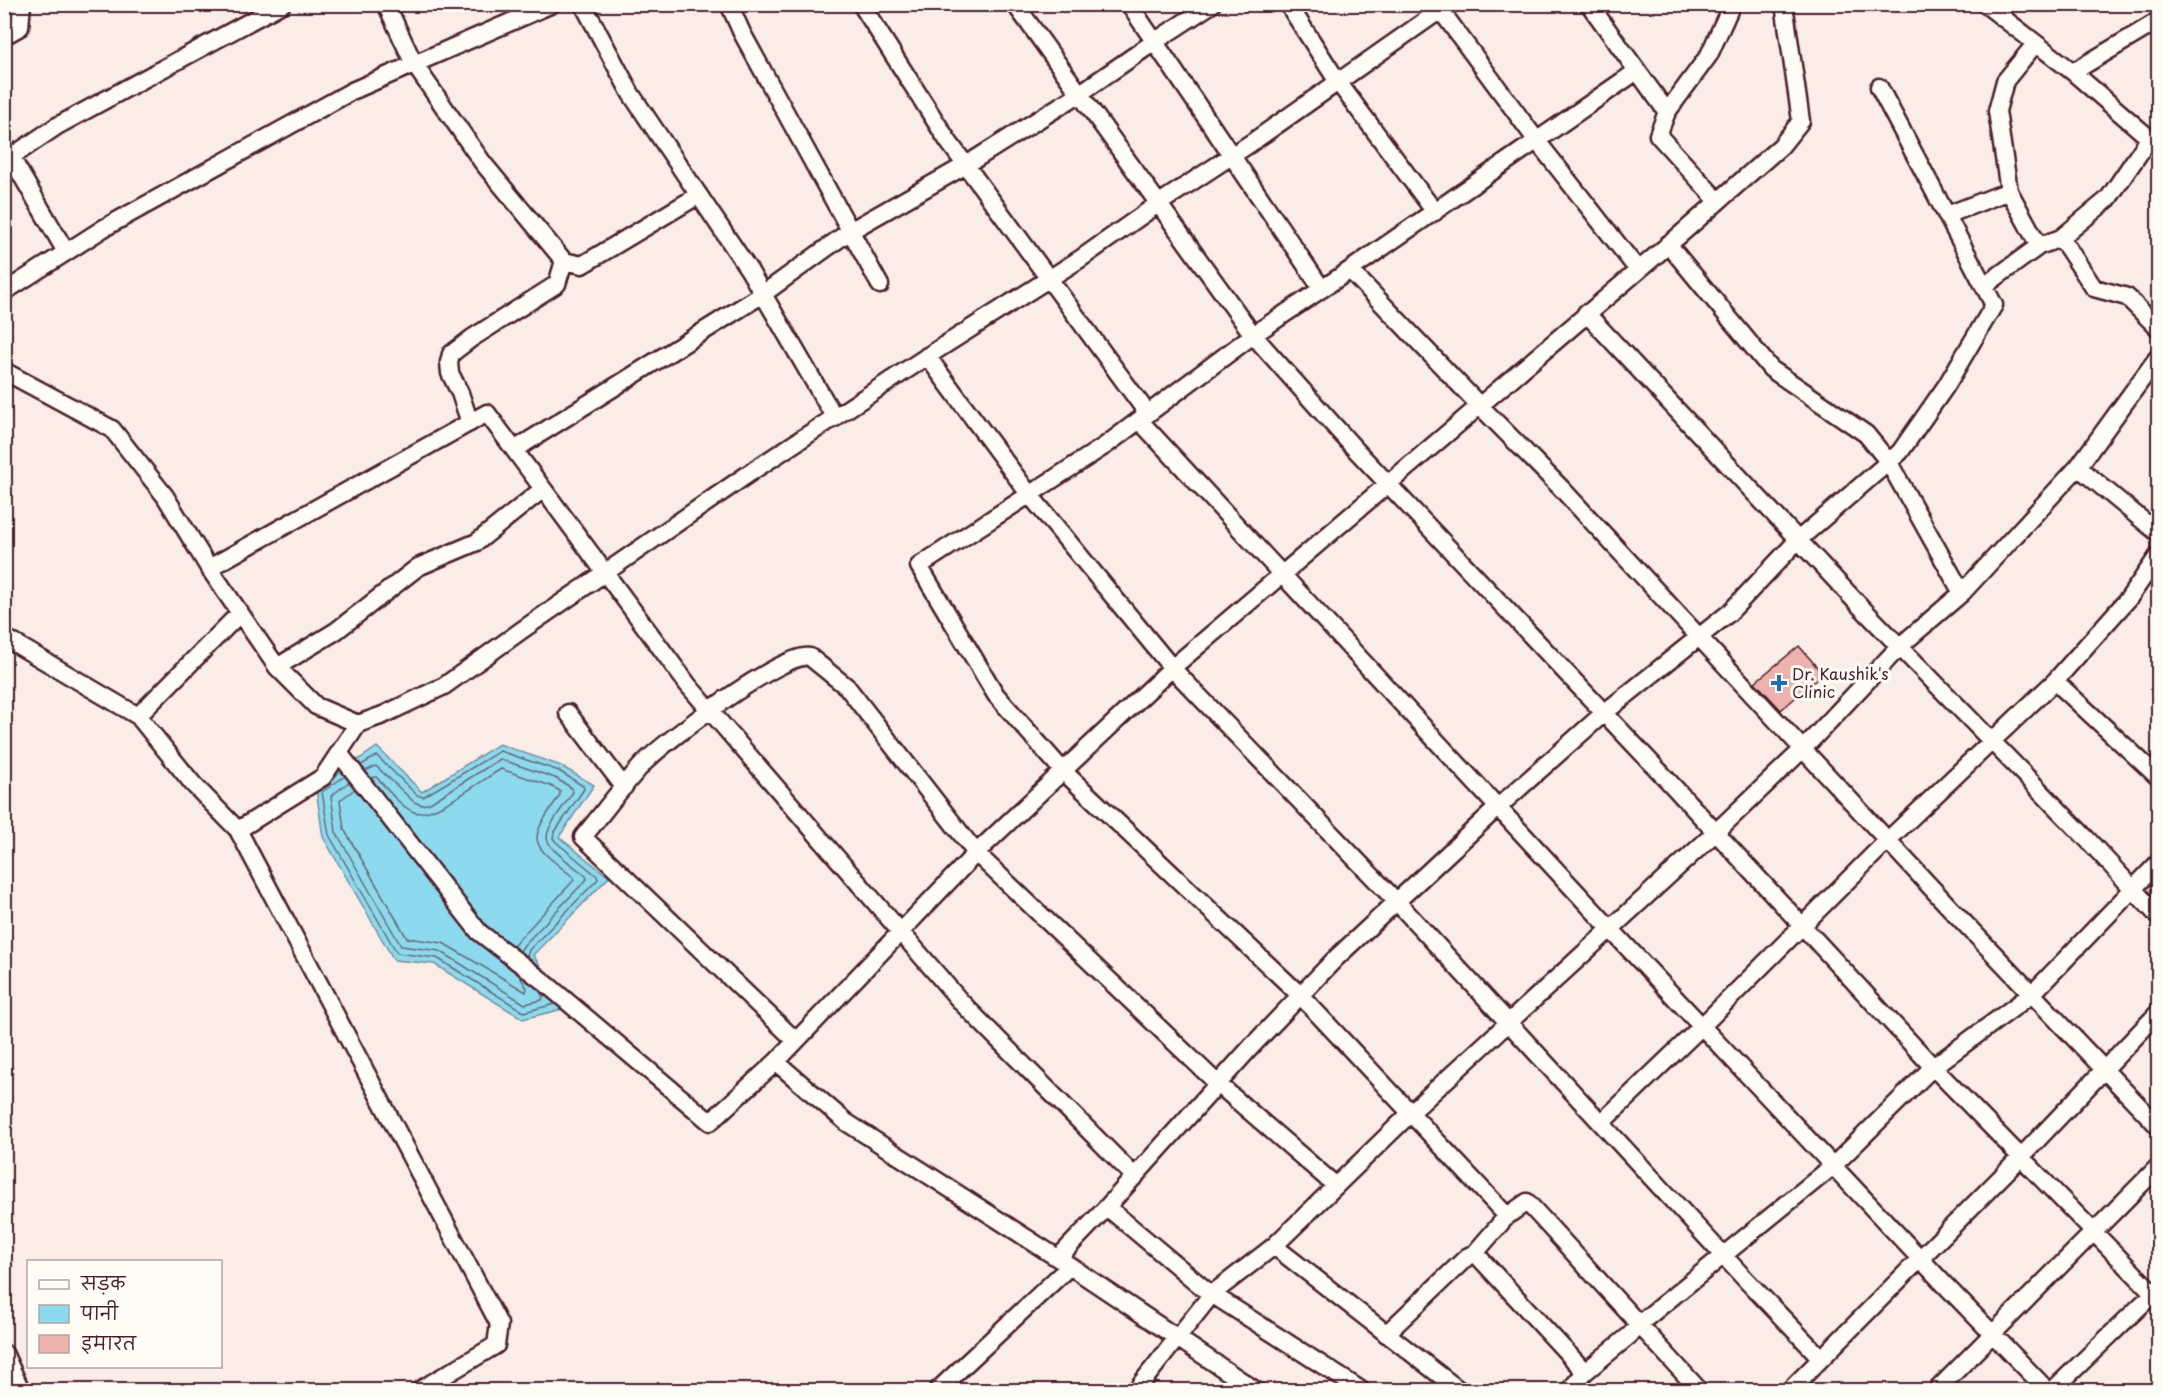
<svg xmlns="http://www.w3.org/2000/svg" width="2163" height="1395" viewBox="0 0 2163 1395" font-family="'Playpen Sans','Playpen Sans Deva',sans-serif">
<rect width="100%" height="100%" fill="#faede8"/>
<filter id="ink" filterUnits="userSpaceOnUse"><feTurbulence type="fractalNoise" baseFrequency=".0167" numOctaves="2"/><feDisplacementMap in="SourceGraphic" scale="12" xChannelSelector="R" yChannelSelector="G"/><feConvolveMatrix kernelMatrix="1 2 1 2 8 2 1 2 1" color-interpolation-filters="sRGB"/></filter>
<g filter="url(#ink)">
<path fill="#8dd9ed" stroke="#728f9f" stroke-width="1.5" d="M499,744L561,766L594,785L559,837L609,877L533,955L567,1008L523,1019L434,964L394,960L323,837L316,789L377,747L422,792Z"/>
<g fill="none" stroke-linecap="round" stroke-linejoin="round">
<path stroke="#656979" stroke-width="1.5" d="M361,765L377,756L417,795L423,797L500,751L559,771L583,786L584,789L554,833L553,838L556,842L597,876L598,879L529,950L527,957
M365,771L376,766L414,802L422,805L430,803L500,759L555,778L572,788L573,792C537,845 536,836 586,876L587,879L524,945L520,951
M345,776L322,792L329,835L397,953L437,958L524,1012L555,1004
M371,778L376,777C387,788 400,807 414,812C433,819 483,779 501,769L551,786L560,791V795C527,843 528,841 573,877L574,880L513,946
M349,782L331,796L336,832L401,946L440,951L525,1004L542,1000L543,997L540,992
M355,789L340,800L344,829L407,938L443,943L526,992L527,988L519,975"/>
</g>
<path fill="#edb2ae" stroke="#4a1f2b" stroke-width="1.5" d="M1799,646L1823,674L1781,710L1755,682Z"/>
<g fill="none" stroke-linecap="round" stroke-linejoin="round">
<defs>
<path id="minor" d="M386,4L414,64L483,163L564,261L582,265L699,195
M583,4L631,94L749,270L835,418
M729,4L742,33L880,285
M861,4L948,141L1148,414
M1015,4L1253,335L1355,449L1659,771L1933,1067L2158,1298
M1129,4L1322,289
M1288,4L1338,82L1435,212
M1436,4L1537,141L1638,270
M1589,4L1667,112L1658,135L1718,201
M1985,4L2073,72L2156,144
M4,36L20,27L22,4
M1637,71L1350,270L1253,335L1106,445L919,566L996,695L1063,771L1300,995L1507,1216L1527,1202L1699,1390
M2073,72L2158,21
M1667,112L1709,55L1732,4
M4,145L66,252
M11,157L57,126L282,4
M2009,191L1997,111L2005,81L2035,44
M1947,215L2009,191L2039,246L2061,238L2108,199L2149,139
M2061,238L2094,288L2127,297L2158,328
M1668,244L1771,369L1866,434L1888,461L1962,593
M1350,270L1479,405L1561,488L1952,910L2158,1126
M1984,286L2039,246
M4,292L104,228L352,91L552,4
M1586,313L1859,605L2087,839L2158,916
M927,356L1029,494L1172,668L1397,902L1746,1280L1821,1358
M4,371L112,429L165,496L209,568L277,667L316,706L358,724L383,715L444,686L522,630L754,470L940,348L1080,259L1158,204L1251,143L1449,4
M1139,420L1630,950L1945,1285L2047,1390
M470,423L460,393L450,373L449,362L451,354L472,338L557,284L564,261
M514,450L763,294L850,231L966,165L1079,94L1154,42L1212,4
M2078,467L2158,533
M209,568L487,413L688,685L961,1002L1135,1177
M4,637L138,716L240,613
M277,667L336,631L418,567L477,542L543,489
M2055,681L2158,777
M568,713L624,787
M138,716L193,784L238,830L499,1324L496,1345L420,1390
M339,753L479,932L544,982L710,1122L776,1062
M238,830L323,777L358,724
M796,1041L583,837C603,813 621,788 642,765C662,743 785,650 810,657L847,687L976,853L1218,1084L1336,1186
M1601,1123L1702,1026L1888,840L2055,681L2129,598L2158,556
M1107,1207L1207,1291L1361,1390
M1274,1246L1459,1390
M1475,1253L1585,1372
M1058,1258L1107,1207L1251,1047L1336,958L1498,807L1604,713L1729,613L1798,540L1900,452L1946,386L1994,305L1879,87
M1386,1334L1467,1257L1475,1253L1507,1216
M4,1353L21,1390
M938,1390L1070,1266
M1136,1390L1212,1294L1274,1246L1421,1103L1716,832L1804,748L1900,646L1962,593L2078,467L2158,357
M1255,1390L1070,1266L846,1122L776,1062L976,853L1172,668L1681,234L1781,146L1801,121L1784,4
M1570,1390L1585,1372L1630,1335L1639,1324L1833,1166L1933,1067L2032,994L2158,863
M1790,1390L2021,1157L2158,1013
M1937,1390L2158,1167
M2053,1390L2158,1289"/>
</defs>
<use href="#minor" stroke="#4a1f2b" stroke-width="21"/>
<use href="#minor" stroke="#fdfcf7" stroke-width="16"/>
</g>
</g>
<path fill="#1f6fb2" stroke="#fdfcf7" stroke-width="2" d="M1776 674h6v6h6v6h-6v6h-6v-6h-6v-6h6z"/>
<g text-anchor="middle" stroke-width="6" stroke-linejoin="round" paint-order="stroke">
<g font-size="16" fill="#4a1f2b" stroke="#fdfcf7" text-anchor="start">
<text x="1792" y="680">Dr. Kaushik's<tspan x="1792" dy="18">Clinic</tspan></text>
</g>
</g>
<rect width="2163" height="1395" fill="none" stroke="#fdfcf7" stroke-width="24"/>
<rect x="12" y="12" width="2139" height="1371" fill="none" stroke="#4a1f2b" stroke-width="2" filter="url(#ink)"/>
<rect x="27" y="1260" width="195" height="108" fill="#fdfcf7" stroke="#b5a4a5" stroke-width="1.5"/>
<rect x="39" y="1280" width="30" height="9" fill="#fdfcf7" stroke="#b5a4a5" stroke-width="1.5"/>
<text x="81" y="1290" font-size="18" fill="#4a1f2b">सड़क</text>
<rect x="39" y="1305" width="30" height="18" fill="#8dd9ed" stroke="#b5a4a5" stroke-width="1.5"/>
<text x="81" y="1320" font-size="18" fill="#4a1f2b">पानी</text>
<rect x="39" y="1335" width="30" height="18" fill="#edb2ae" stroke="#b5a4a5" stroke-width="1.5"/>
<text x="81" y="1350" font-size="18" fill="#4a1f2b">इमारत</text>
</svg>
